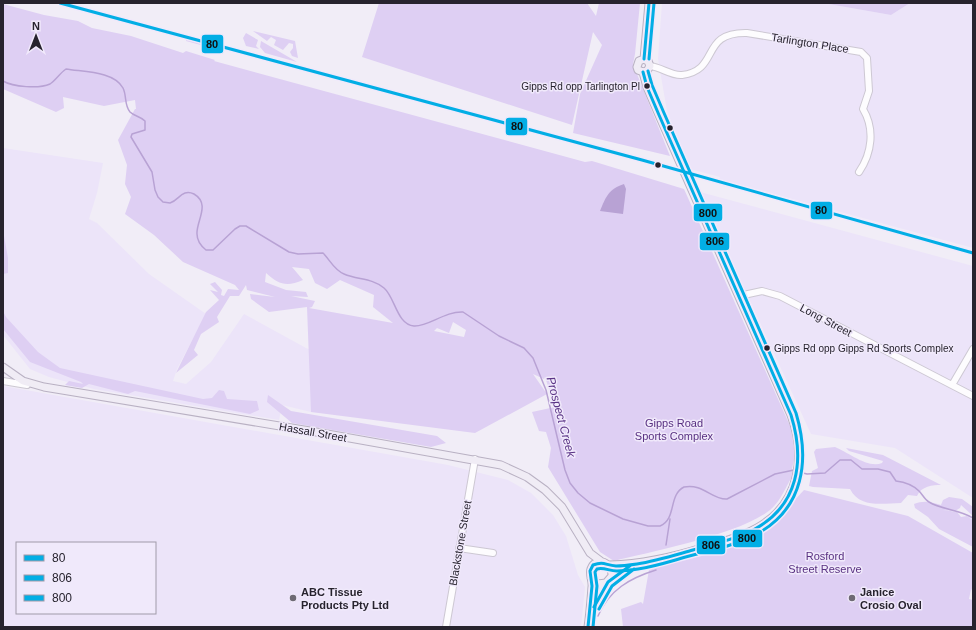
<svg xmlns="http://www.w3.org/2000/svg" width="976" height="630" viewBox="0 0 976 630" font-family="Arial,sans-serif">
<rect width="100%" height="100%" fill="#f1edf7"/>
<path fill="#ece4f9" fill-rule="evenodd" d="M662,3H823L891,15L910,3H973V248L719,179L720,177L690,169L667,111L658,59Z
M3,148L103,163L97,193L89,219L97,223L149,274L206,314L177,369L173,381L186,384L211,362L244,314L306,348L330,357L311,412L282,405L279,420L94,389L49,377L30,369L3,335Z
M700,192L973,266V498L895,448L811,434Z
M3,386L448,465L508,480L531,493L553,515L566,536L578,575L585,587L581,627H3ZM17,543H155V613H17Z"/>
<path fill="#decff3" fill-rule="evenodd" d="M379,3H587L596,16L599,3H640L635,54L633,64L670,156L573,133L580,94L602,45L593,32L572,125L362,57Z
M823,3H910L891,15Z
M3,4L44,15L78,21L92,28L131,36L183,53L186,51L215,60L214,61L585,162L592,161L684,189L791,428L795,455L792,469L795,472C788,482 783,496 775,505C753,532 650,552 614,561L600,552L548,467L551,448L546,432L539,431L532,412L555,407L545,377L544,379L533,374L547,394L475,433L311,412L307,307L269,312L251,299L250,294L275,297L247,290L246,285L239,296H230L217,317L219,322L201,334L194,350L198,355L176,373L206,312L219,300L210,290L218,292L210,284L215,282L222,290L221,295L224,296L228,289L239,290L235,285L183,262L154,235L125,214L131,197L125,184L127,165L118,140L135,109H136L135,100L104,106L63,97L64,108L56,112L3,89ZM292,267L309,269L315,283L327,289L340,280L374,295L373,307L393,323L309,308L312,307L315,301L291,296L308,297L306,292L286,290L265,282L266,273C279,285 287,287 303,280ZM453,322L466,330L464,337L434,331L437,328L449,333Z
M253,31L295,41L298,58L292,56L290,52L293,48V44L289,43L283,50L274,45L276,40L271,37L267,41Z
M246,33L258,40L256,46L259,49L246,46L243,38Z
M186,39L223,49V51L186,41Z
M261,41L292,59L297,62L265,53L260,47Z
M3,230L8,258V273L3,274Z
M3,311L6,317L38,352L60,368L203,399L212,398L219,390L224,391L227,399L257,401L259,410L250,414L135,391L128,394L89,384L82,388L65,385L69,381L83,384L81,382L30,362L3,329Z
M268,395L291,411L437,436L446,443L431,447L292,423L267,402Z
M835,447C848,452 868,469 882,463L883,461L849,451L846,448L883,455L941,485C933,485 921,486 917,496L908,495L901,503C884,503 860,509 850,489L813,487L809,486L812,471L818,468L814,452L816,449Z
M804,490L908,516L973,553V592L971,589L969,599L973,600V627H623L621,609L641,602L643,604L649,570L760,537Z
M949,497L962,499L973,507V516L961,505L960,508L955,511L943,510L957,512L961,517L967,516L973,520V547L939,529L928,517L915,508L914,504C924,500 931,502 941,505L943,500Z"/>
<path fill="#b8a2d4" d="M624,184L626,189L623,214L600,211C606,196 609,189 624,184Z"/>
<g fill="none" stroke-linecap="round" stroke-linejoin="round">
<path stroke="#b8a2d4" stroke-width="1.5" d="M3,81C13,87 39,89 50,84C56,80 60,73 66,69C83,72 114,71 123,88C127,96 124,105 130,112C134,116 140,116 145,121V130L132,134L131,137L152,172L155,190L158,197L163,202L170,203C177,201 179,195 185,193C188,192 192,193 194,194C211,204 196,221 197,234C197,241 201,246 206,250H213L235,229L240,226H246L289,252L298,254L323,253C330,260 334,270 344,274C358,280 372,278 384,288C395,297 397,325 414,326C428,327 445,311 463,312L499,336L524,348L533,358L546,390L565,470L570,483L578,493L590,503L623,519L648,526H660C677,519 668,495 684,487C703,483 712,500 727,499L775,474L794,470
M799,472L807,474L825,473L840,460H851L862,469H878L890,472L896,481C904,482 913,485 919,491C922,494 925,500 929,502C942,510 958,509 973,518
M666,545L670,519
M598,616C609,590 630,578 656,570"/>
<defs>
<path id="minor" d="M650,66C661,67 671,76 682,75C721,70 699,32 747,33L861,52L867,58L869,91L863,109C875,129 872,153 859,172
M739,296L762,291L780,296L973,396
M3,381L27,385
M952,385L973,349
M459,548L493,553
M446,627L475,459"/>
<path id="major" d="M644,59L649,3
M643,72L638,70L637,67L639,61L644,59
M643,72L647,71L650,66L648,61L644,59
M3,367L23,381L44,387L316,432L501,465L527,477L545,490L562,507L590,553L602,562
M610,565C642,564 674,557 705,547C724,541 745,536 762,525C800,501 806,455 791,415L659,115L647,87L643,72
M612,576L631,565
M591,613L606,583
M588,627C590,614 591,600 592,587C593,581 589,575 591,569C596,555 613,563 612,576L606,583L598,584L591,578"/>
</defs>
<use href="#minor" stroke="#cdc8d3" stroke-width="8"/>
<use href="#major" stroke="#b9b1c3" stroke-width="9"/>
<use href="#minor" stroke="#fdfcfe" stroke-width="6"/>
<use href="#major" stroke="#f0ecf5" stroke-width="7"/>
<defs>
<path id="bus-1" d="M60,3L642,160L973,253"/>
<path id="bus-2" d="M644,59L649,3
M594,607L608,582L631,565
M588,627L592,586L590,571L593,565C604,561 605,565 616,566C623,566 630,565 637,564C656,561 675,555 693,550C713,544 734,540 753,530C799,506 805,460 791,415L659,115L647,87L643,72"/>
<path id="bus-3" d="M649,59L654,3
M599,609L612,586L634,569
M593,627L597,586L595,572L597,569C604,567 609,571 617,571C624,571 631,570 638,569C658,566 677,559 697,554C717,549 738,544 757,534C804,508 810,460 796,413L664,113L652,85L648,71"/>
</defs>
<use href="#bus-1" stroke="#f0e9fb" stroke-width="6"/>
<use href="#bus-2" stroke="#f0e9fb" stroke-width="6"/>
<use href="#bus-3" stroke="#f0e9fb" stroke-width="6"/>
<use href="#bus-1" stroke="#02aee5" stroke-width="3"/>
<use href="#bus-2" stroke="#02aee5" stroke-width="3"/>
<use href="#bus-3" stroke="#02aee5" stroke-width="3"/>
</g>
<g fill="#27232e" stroke="#f0e9fb" stroke-width="1.5">
<circle cx="647" cy="86" r="3.5"/>
<circle cx="670" cy="128" r="3.5"/>
<circle cx="658" cy="165" r="3.5"/>
<circle cx="767" cy="348" r="3.5"/>
</g>
<g fill="#6e6a74" stroke="#f0e9fb" stroke-width="1.5">
<circle cx="293" cy="598" r="4"/>
<circle cx="852" cy="598" r="4"/>
</g>
<g text-anchor="middle" stroke-width="3" stroke-linejoin="round" paint-order="stroke">
<g font-size="10" fill="#27232e" stroke="#f0e9fb" text-anchor="end">
<text x="640" y="90">Gipps Rd opp Tarlington Pl</text>
<text x="774" y="352" text-anchor="start">Gipps Rd opp Gipps Rd Sports Complex</text>
</g>
<g font-size="11" fill="#27232e" stroke="#f0e9fb">
<text transform="translate(810 43) rotate(9)" y="4">Tarlington Place</text>
<text transform="translate(826 320) rotate(28)" y="4">Long Street</text>
<text transform="translate(313 432) rotate(10)" y="4">Hassall Street</text>
<text transform="translate(460 543) rotate(-80)" y="4">Blackstone Street</text>
</g>
<g font-size="11" fill="#583081" stroke="#f0e9fb">
<text x="674" y="427">Gipps Road<tspan x="674" dy="13">Sports Complex</tspan></text>
<text x="825" y="560">Rosford<tspan x="825" dy="13">Street Reserve</tspan></text>
</g>
<g font-size="11" font-weight="bold" fill="#27232e" stroke="#f0e9fb" text-anchor="start">
<text x="301" y="596">ABC Tissue<tspan x="301" dy="13">Products Pty Ltd</tspan></text>
<text x="860" y="596">Janice<tspan x="860" dy="13">Crosio Oval</tspan></text>
</g>
<g font-size="12" font-style="italic" fill="#5b3486" stroke="#f0e9fb">
<text transform="translate(561 417) rotate(75)" y="4">Prospect Creek</text>
</g>
</g>
<g stroke="#f0e9fb" stroke-width="1.5">
<rect x="201" y="34" width="23" height="20" rx="4" fill="#02aee5"/>
<rect x="505" y="117" width="23" height="19" rx="4" fill="#02aee5"/>
<rect x="810" y="201" width="23" height="19" rx="4" fill="#02aee5"/>
<rect x="693" y="203" width="30" height="19" rx="4" fill="#02aee5"/>
<rect x="699" y="232" width="31" height="19" rx="4" fill="#02aee5"/>
<rect x="732" y="529" width="31" height="19" rx="4" fill="#02aee5"/>
<rect x="696" y="535" width="30" height="20" rx="4" fill="#02aee5"/>
</g>
<g font-size="11" text-anchor="middle" font-weight="bold" fill="#111">
<text x="212" y="48">80</text>
<text x="517" y="130">80</text>
<text x="821" y="214">80</text>
<text x="708" y="217">800</text>
<text x="715" y="245">806</text>
<text x="747" y="542">800</text>
<text x="711" y="549">806</text>
</g>
<rect width="976" height="630" fill="none" stroke="#27232e" stroke-width="8"/>
<rect x="16" y="542" width="140" height="72" fill="#f0e9fb" stroke="#a09aa9"/>
<rect x="24" y="555" width="20" height="6" fill="#02aee5" stroke="#a09aa9"/>
<text x="52" y="562" font-size="12" fill="#27232e">80</text>
<rect x="24" y="575" width="20" height="6" fill="#02aee5" stroke="#a09aa9"/>
<text x="52" y="582" font-size="12" fill="#27232e">806</text>
<rect x="24" y="595" width="20" height="6" fill="#02aee5" stroke="#a09aa9"/>
<text x="52" y="602" font-size="12" fill="#27232e">800</text>
<g transform="translate(36 36)" stroke="#f0e9fb" stroke-width="3" paint-order="stroke">
<path d="M0-3L7 15L0 10L-7 15Z" fill="#27232e"/>
<text y="-6" font-size="11" font-weight="bold" text-anchor="middle" fill="#27232e">N</text>
</g>
</svg>
